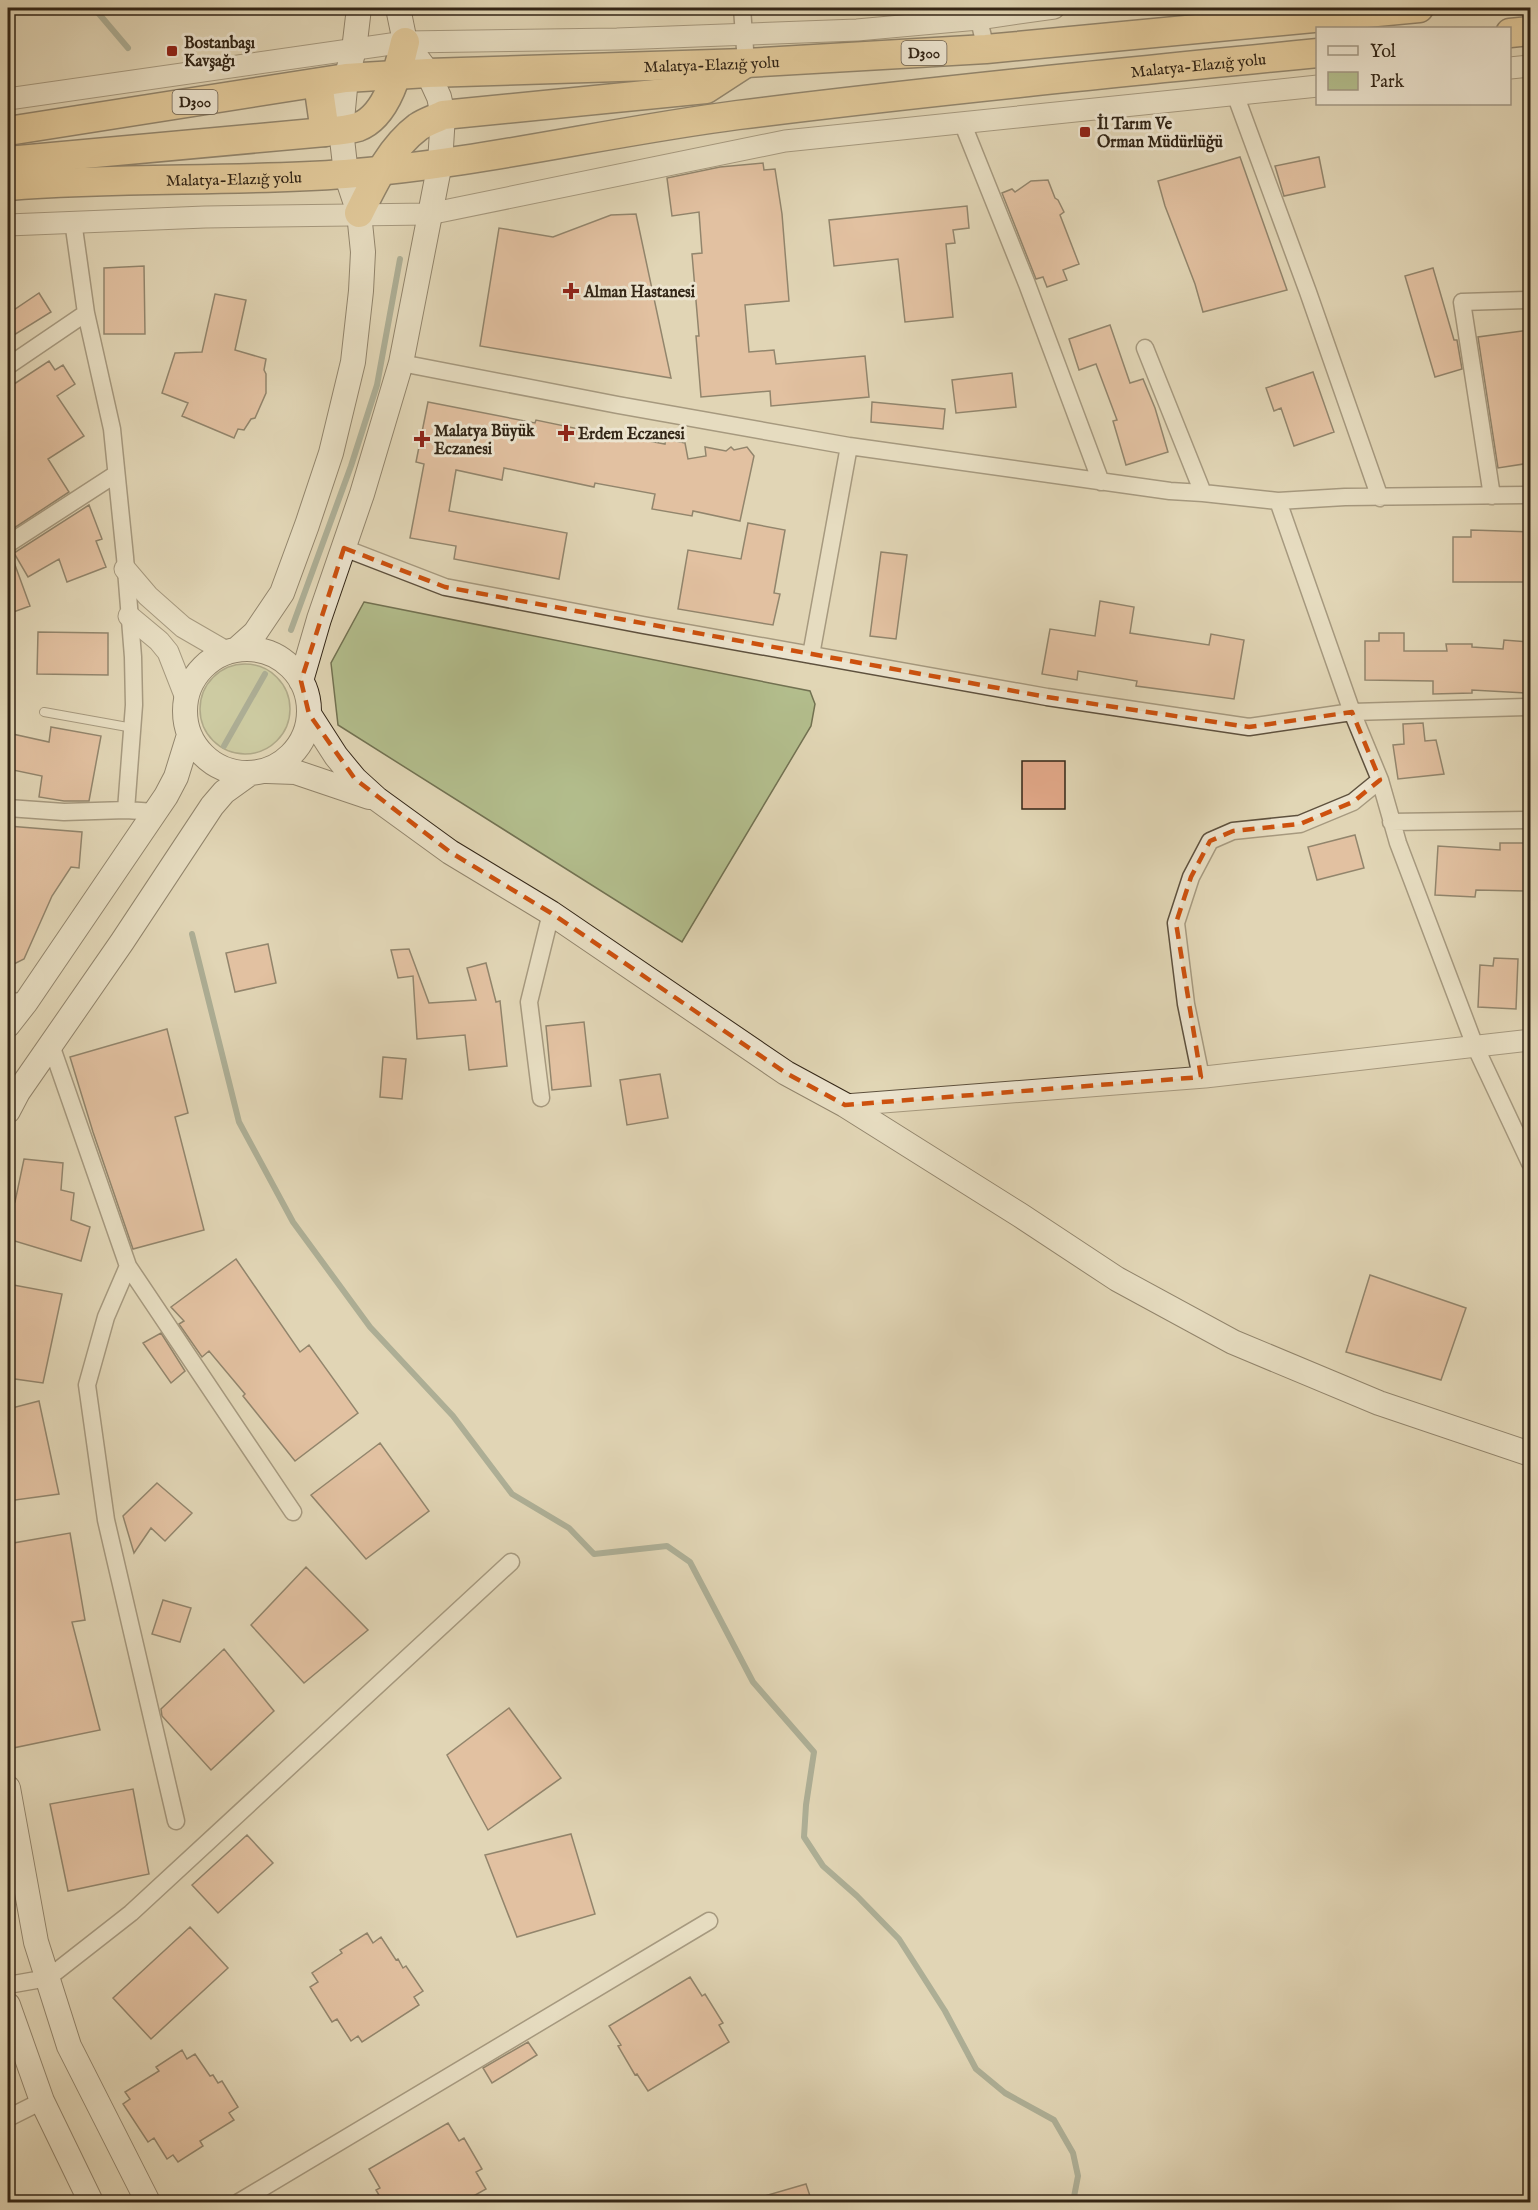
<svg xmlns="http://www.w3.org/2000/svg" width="1538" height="2210" viewBox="0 0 1538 2210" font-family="'IM FELL English',serif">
<rect width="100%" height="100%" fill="#e1d6b5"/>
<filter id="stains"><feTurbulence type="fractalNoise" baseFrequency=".00333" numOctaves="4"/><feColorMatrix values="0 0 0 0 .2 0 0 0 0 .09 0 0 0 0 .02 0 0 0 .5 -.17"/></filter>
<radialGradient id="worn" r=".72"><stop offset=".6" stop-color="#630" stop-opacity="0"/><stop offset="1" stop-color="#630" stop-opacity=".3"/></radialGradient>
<path fill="#b3be8d" stroke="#727252" stroke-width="1.5" d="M364,602L810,691L815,704L811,726L682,942L338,725L331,663Z
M200 709a45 45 0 1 1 90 0a45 45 0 1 1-90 0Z"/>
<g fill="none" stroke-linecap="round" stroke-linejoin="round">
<path stroke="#6d7e6f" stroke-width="6" d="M94,8L128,48
M291,630L351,466L377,385L400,259
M224,746L265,674
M192,934L239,1122L293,1222L370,1327L453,1416L512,1494L569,1528L594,1554L667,1546L690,1562L753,1682L814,1752L806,1805L804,1837L823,1866L857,1896L899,1939L945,2011L976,2069L1005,2093L1054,2120L1073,2153L1078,2176L1073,2202"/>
</g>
<path fill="#e3a98a" stroke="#322516" stroke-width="1.5" d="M1240,157L1287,290L1203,312L1195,284L1165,206L1158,181Z
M1319,157L1325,187L1284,196L1275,166Z
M763,163L764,170L775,169L782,214L789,301L745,305L749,352L774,350L776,364L865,356L869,397L771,406L770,391L701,397L696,336H699L692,254L702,253L699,212L672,216L667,178L720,167Z
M1048,180L1055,198L1058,200L1064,212L1060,215L1079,264L1063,270L1067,280L1047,287L1043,277L1036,279L1002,193L1012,189L1015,192L1031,181Z
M967,206L969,228L953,230L955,243L946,244L953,317L905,322L898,259L834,266L829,220Z
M636,214L671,378L480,346L499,228L553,237L611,215Z
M144,266L145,334H104V268Z
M1433,268L1454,340H1457L1462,369L1435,377L1405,276Z
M39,293L51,312L14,335L8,325V314Z
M215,294L246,300L235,350L266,359L264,370L266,374V393L255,418L251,419L244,430L238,429L234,438L182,416L188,403L162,393L175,353L202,352Z
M1110,325L1130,383L1143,379L1155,408L1168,452L1126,465L1113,421L1117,420L1096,364L1079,370L1069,339Z
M1530,330V463L1498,468L1478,337Z
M49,361L55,370L63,365L75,384L57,396L84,436L48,459L69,492L8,532V388Z
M1313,372L1334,432L1294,446L1281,408L1274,411L1266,388Z
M1012,373L1016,407L956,413L952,380Z
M428,402L535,423L536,420L617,437L618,435L665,444L666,439L685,443L688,459L706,456L705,447L726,451L731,447L734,450L747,447L754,456L740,521L693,511L692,516L652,509L655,494L595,483L594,487L504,468L502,480L456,470L449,511L567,533L559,579L454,559L456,546L410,538L424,464L416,462Z
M872,402L945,409L943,429L871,422Z
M89,505L102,539L96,541L106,567L67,582L59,559L28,577L14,553Z
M748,523L785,530L774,593L780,594L773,625L678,609L688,550L741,559Z
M1471,530L1530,532V582H1453V537H1471Z
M881,552L907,555L896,639L870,636Z
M8,554H11L30,606L8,614Z
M1100,601L1134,607L1130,633L1209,645L1211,634L1244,640L1234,699L1136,686L1137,681L1078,671L1077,680L1042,674L1050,629L1095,636Z
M38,632L108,633V675L37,674Z
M1379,633H1404V651H1447L1446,644H1472V647L1503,649L1504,640L1529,642L1526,693L1472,690V693L1433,694V681L1365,680V641H1379Z
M1423,723L1425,741L1436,740L1444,774L1398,779L1393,745L1404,744L1403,724Z
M51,727L101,736L89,801H64L39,797L42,776L8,769V733L49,742Z
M1022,761H1065V809H1022Z
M8,826L82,832L79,868L71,867L52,896L24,959L8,967Z
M1355,835L1364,868L1317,880L1308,847Z
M1500,843H1530V891L1476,890L1475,897L1435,895L1438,846L1500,850Z
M268,944L276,983L235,992L226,953Z
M409,949L429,1003L476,1000L467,968L486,963L496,1002L500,1001L507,1066L469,1070L465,1035L417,1039L413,976L398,978L391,950Z
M1494,958L1518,959L1516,1009L1478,1007L1480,965L1493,966Z
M584,1022L591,1086L552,1090L546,1026Z
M167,1029L188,1113L175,1117L204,1230L133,1249L93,1132L70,1057Z
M383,1057L406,1059L402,1099L380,1097Z
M660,1074L668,1118L627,1125L620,1080Z
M24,1159L63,1163L61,1190L74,1193L71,1220L90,1227L81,1261L8,1239V1201L15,1202Z
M236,1259L300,1352L309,1345L358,1413L295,1461L243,1396L245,1394L209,1351L202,1357L179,1324L184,1321L171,1307Z
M1370,1275L1466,1308L1441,1380L1346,1352Z
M8,1284L62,1294L43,1383L8,1378Z
M161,1333L185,1371L171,1383L143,1343Z
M39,1401L59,1494L8,1501V1409Z
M380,1443L429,1511L366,1559L311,1495Z
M157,1483L192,1513L165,1541L151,1528L134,1553L123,1516Z
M70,1533L85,1620L72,1622L100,1730L13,1748L8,1711V1544Z
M306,1567L368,1630L304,1683L251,1625Z
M163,1600L191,1608L180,1642L152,1634Z
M224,1649L274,1711L211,1770L162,1716L161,1709Z
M509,1708L561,1778L488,1830L447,1755Z
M133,1789L149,1874L68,1891L50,1804Z
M571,1834L595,1914L517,1937L485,1855Z
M247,1835L273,1863L218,1913L192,1885Z
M190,1927L228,1968L151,2039L113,1998Z
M367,1933L373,1943L381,1937L396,1960L398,1959L403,1968L406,1966L423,1991L414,1997L419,2005L362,2042L358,2036L351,2041L337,2019L332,2022L310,1987L318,1982L312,1973L342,1953L340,1950Z
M690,1977L702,1996L705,1994L723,2023L719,2025L729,2042L648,2091L637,2074L635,2075L618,2046L621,2045L609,2026Z
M528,2042L537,2055L492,2083L483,2068Z
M182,2050L187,2059L195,2054L210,2076L213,2075L218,2083L222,2081L238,2107L229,2113L234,2120L200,2141L203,2146L178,2162L173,2155L167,2159L154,2138L148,2142L123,2104L130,2099L125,2092L159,2071L156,2067Z
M448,2123L459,2141L464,2138L482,2169L476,2172L486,2189L463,2202H383L376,2190L380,2188L369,2169Z
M806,2184L812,2202H758V2198Z"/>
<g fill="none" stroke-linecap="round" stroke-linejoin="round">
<defs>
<path id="service" d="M44,712L133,728"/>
<path id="minor" d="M742,8L746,63
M976,8L986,49
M1235,94L1308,292L1380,498
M962,122L1027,284L1101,482
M73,221L86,313L112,429L125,557L133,657L134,705L126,810
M1145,348L1203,493
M401,363L618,405L849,446L1170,491L1203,493L1278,501L1345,497L1530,495
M8,366L86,313
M1492,496L1462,302L1530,300
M1278,501L1352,712L1380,780L1398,843L1475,1046L1530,1163
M8,544L116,474
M344,548L445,587L643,625L1047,697L1249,727L1352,712L1530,707
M811,655L849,446
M8,808L64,812L126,810L155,812
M1391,822L1530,820
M8,1001L26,1002
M51,1045L128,1266L293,1512
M1201,1077L1186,1004L1176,923L1191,877L1210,841L1233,831L1300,824L1353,802L1380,780
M541,1098L529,1002L551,913
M128,1266L106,1317L87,1385L106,1520L176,1821
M8,1985L48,1978L131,1913L511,1562
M8,2118L42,2101
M239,2202L709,1921"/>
<path id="tertiary" d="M1510,68L1530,66
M8,99L405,42L617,39L857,30L978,19L1054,8
M8,225L205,217L429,214L785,141L1318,86
M125,569L148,596L183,627L228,653
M129,616L159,641L168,652L186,698
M845,1105L1205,1077L1530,1040"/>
<path id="secondary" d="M185 711a62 62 0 1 1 124 0a62 62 0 1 1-124 0Z
M236,650L255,633L282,593L307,525L331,453L353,362L361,291L363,252L359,213L346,174L341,130L346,78L354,50L359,8
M301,681L319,619L362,494L401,363L440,163L443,115L439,97L428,73L405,42L398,8
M309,714L336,756L355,779L377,799L450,852L551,913L786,1073L845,1105L1020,1215L1117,1279L1233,1342L1379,1403L1530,1454
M267,771L295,772L369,797
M8,1025L26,1002L166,796L176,777L189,735
M8,1111L18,1092L122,942L212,806L224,792L249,774
M8,1788L36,1942L69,2046L148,2202
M8,2005L42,2101L91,2202"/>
<g id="trunk">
<path d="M1510,33L1530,31"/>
<path d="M318,83L325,132"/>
<path id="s1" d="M8,131L346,78L428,73L746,63L986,49L1419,8"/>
<path d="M8,161L325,132C335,131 348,130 358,127C388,116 399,68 405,42"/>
<path id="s2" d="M8,186C120,177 233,182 345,174C477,164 607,132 738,115C931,91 1124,72 1318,53"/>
<path d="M359,213C374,183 390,148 418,127C425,122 435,119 443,115L706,89L746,63"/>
</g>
</defs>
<use href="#service" stroke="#5e513e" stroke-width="10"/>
<use href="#minor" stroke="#5e513e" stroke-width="19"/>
<use href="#tertiary" stroke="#5e513e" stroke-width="23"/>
<use href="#secondary" stroke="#322516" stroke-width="26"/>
<use href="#trunk" stroke="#322516" stroke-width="31"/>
<use href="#service" stroke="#ece4cf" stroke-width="8"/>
<use href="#minor" stroke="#ece4cf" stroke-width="16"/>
<use href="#tertiary" stroke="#ece4cf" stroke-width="21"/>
<use href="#secondary" stroke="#ece4cf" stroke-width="24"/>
<use href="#trunk" stroke="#e0bb7a" stroke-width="28"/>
</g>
<path d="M0 0H1538V2210H0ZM344,548L445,587L1047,697L1249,727L1352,712L1380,780L1353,802L1300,824L1233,831L1210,841L1191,877L1176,923L1201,1077L845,1105L786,1073L551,913L450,852L355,779L309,714L301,681Z" fill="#e1d6b5" fill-opacity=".55" fill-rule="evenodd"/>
<path fill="none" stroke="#cd510e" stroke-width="4.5" stroke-dasharray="12 8" stroke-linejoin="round" d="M344,548L445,587L1047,697L1249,727L1352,712L1380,780L1353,802L1300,824L1233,831L1210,841L1191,877L1176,923L1201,1077L845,1105L786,1073L551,913L450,852L355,779L309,714L301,681Z"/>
<g fill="#8f2418" stroke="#ece4cf" stroke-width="2">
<rect x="166" y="45" width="12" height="12" rx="3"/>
<rect x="1079" y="126" width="12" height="12" rx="3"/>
<path d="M568 282h6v6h6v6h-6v6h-6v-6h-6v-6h6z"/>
<path d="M563 424h6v6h6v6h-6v6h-6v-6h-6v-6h6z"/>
<path d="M419 430h6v6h6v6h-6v6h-6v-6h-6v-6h6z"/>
</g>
<g text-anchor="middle" stroke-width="6" stroke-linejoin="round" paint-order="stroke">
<g fill="#ece4cf" stroke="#6a5e4e" stroke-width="1.5">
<rect x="901.5" y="41" width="45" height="24" rx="4.5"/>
<rect x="172.5" y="90" width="45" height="24" rx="4.5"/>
</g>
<g font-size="15" font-weight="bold" fill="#322516">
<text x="924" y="58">D300</text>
<text x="195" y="107">D300</text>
</g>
<g font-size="16" font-weight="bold" fill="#322516" stroke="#ece4cf" text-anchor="start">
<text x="184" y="48">Bostanbaşı<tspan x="184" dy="18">Kavşağı</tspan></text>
<text x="1097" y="129">İl Tarım Ve<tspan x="1097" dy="18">Orman Müdürlüğü</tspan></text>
<text x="584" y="297">Alman Hastanesi</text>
<text x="434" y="436">Malatya Büyük<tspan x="434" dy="18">Eczanesi</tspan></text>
<text x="578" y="439">Erdem Eczanesi</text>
</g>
<g font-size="16" fill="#322516" stroke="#ece4cf">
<text dy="6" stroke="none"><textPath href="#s1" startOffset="708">Malatya-Elazığ yolu</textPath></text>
<text dy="6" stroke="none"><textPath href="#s2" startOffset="1198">Malatya-Elazığ yolu</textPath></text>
<text dy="6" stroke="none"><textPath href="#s2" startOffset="226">Malatya-Elazığ yolu</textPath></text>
</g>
</g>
<rect width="1538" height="2210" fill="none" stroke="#e1d6b5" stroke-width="30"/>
<rect x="9" y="9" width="1520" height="2192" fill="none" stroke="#322516" stroke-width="3"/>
<rect x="15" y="15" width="1508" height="2180" fill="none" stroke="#322516" stroke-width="1.5"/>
<rect x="1316" y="27" width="195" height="78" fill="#ece4cf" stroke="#a29885" stroke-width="1.5"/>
<rect x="1328" y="46" width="30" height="9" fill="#ece4cf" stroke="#a29885" stroke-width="1.5"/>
<text x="1370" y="57" font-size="18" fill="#322516">Yol</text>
<rect x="1328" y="72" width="30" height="18" fill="#b3be8d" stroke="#a29885" stroke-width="1.5"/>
<text x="1370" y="87" font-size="18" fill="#322516">Park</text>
<rect width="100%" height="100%" filter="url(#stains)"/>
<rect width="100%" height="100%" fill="url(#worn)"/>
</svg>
